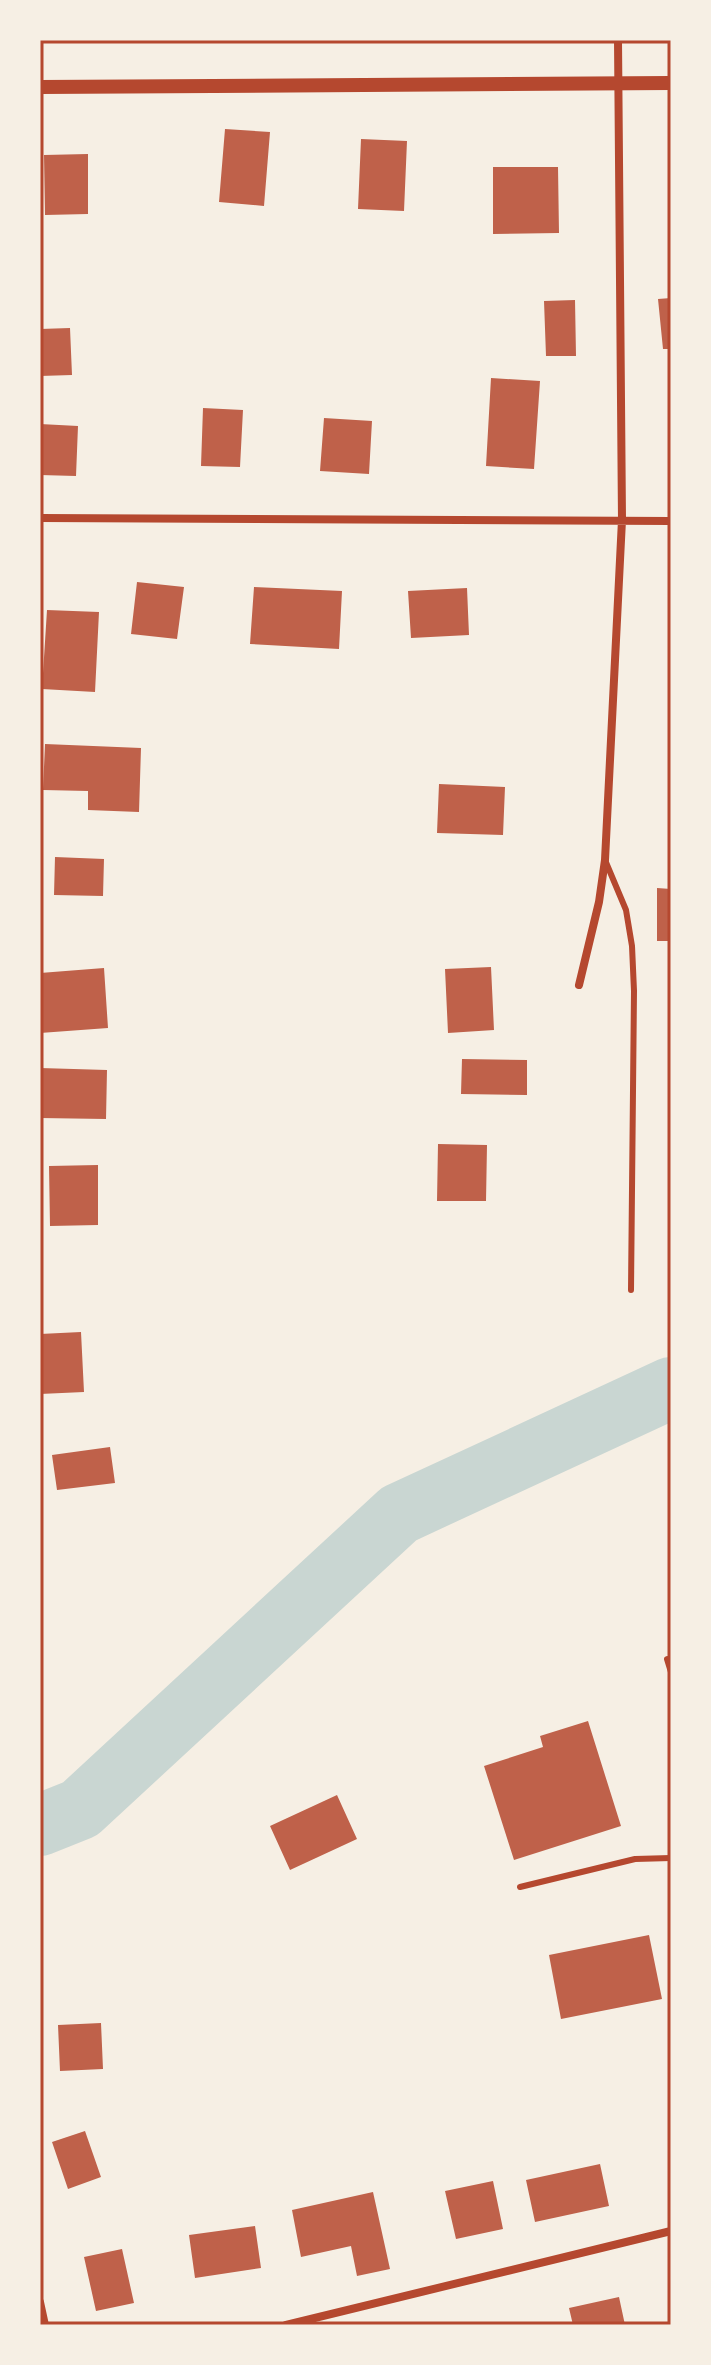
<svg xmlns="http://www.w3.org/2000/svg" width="711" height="2365" viewBox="0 0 711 2365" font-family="'Fira Sans Condensed',sans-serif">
<rect width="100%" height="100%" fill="#f6efe4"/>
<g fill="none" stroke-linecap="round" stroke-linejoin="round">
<path stroke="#c9d6d2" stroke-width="62" d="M40,1825L80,1809L399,1514L671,1388"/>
</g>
<path fill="#bf614a" d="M225,129L270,132L264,206L219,202Z
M361,139L407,141L404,211L358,209Z
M88,154V214L45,215L44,155Z
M493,167H558L559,233L493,234Z
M671,298V349H663L658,299Z
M575,300L576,356H546L544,301Z
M70,328L72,375L40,376V329Z
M491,378L540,381L534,469L486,466Z
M203,408L243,410L240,467L201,466Z
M324,418L372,421L369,474L320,471Z
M40,424L78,426L76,476L40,475Z
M137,582L184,587L177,639L131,634Z
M254,587L342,591L339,649L250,644Z
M467,588L469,635L411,638L408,591Z
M47,610L99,612L95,692L42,689Z
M45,744L141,748L139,812L88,810V791L43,790Z
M439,784L505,787L503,835L437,833Z
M55,857L104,859L103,896L54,895Z
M657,888L671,889V941H657Z
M491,967L494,1030L448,1033L445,969Z
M104,968L108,1028L40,1033V973Z
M462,1059L527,1060V1095L461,1094Z
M40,1068L107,1070L106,1119L40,1118Z
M438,1144L487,1145L486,1201H437Z
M98,1165V1225L50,1226L49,1166Z
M81,1332L84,1392L40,1394V1334Z
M110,1447L115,1483L57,1490L52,1455Z
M588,1721L621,1826L514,1860L484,1766L543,1747L540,1736Z
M337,1795L357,1839L290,1870L270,1826Z
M649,1935L662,1999L561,2019L549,1955Z
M101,2023L103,2069L60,2071L58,2025Z
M85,2131L101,2177L68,2189L52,2142Z
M600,2164L609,2206L535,2222L526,2180Z
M493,2181L503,2229L456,2239L445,2191Z
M373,2192L390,2269L357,2276L351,2246L301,2257L292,2210Z
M255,2226L261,2268L195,2278L189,2235Z
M122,2249L134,2303L96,2311L84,2257Z
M619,2297L625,2325H573L569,2308Z"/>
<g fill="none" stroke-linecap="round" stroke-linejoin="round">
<path stroke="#b5482f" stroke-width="6" d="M605,860L626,910L632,946L634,991L631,1290
M667,1659L671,1672
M520,1887L635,1859L671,1858"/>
<path stroke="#b5482f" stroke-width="8" d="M40,518L671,521
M579,985L599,902L605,860L622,520L618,40
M40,2302L45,2325
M286,2325L671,2231"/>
<path stroke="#b5482f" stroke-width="14" d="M40,87L671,83"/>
</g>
<rect width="711" height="2365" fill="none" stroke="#f6efe4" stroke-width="84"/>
<rect x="42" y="42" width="627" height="2281" fill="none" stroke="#b5482f" stroke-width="3"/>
</svg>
